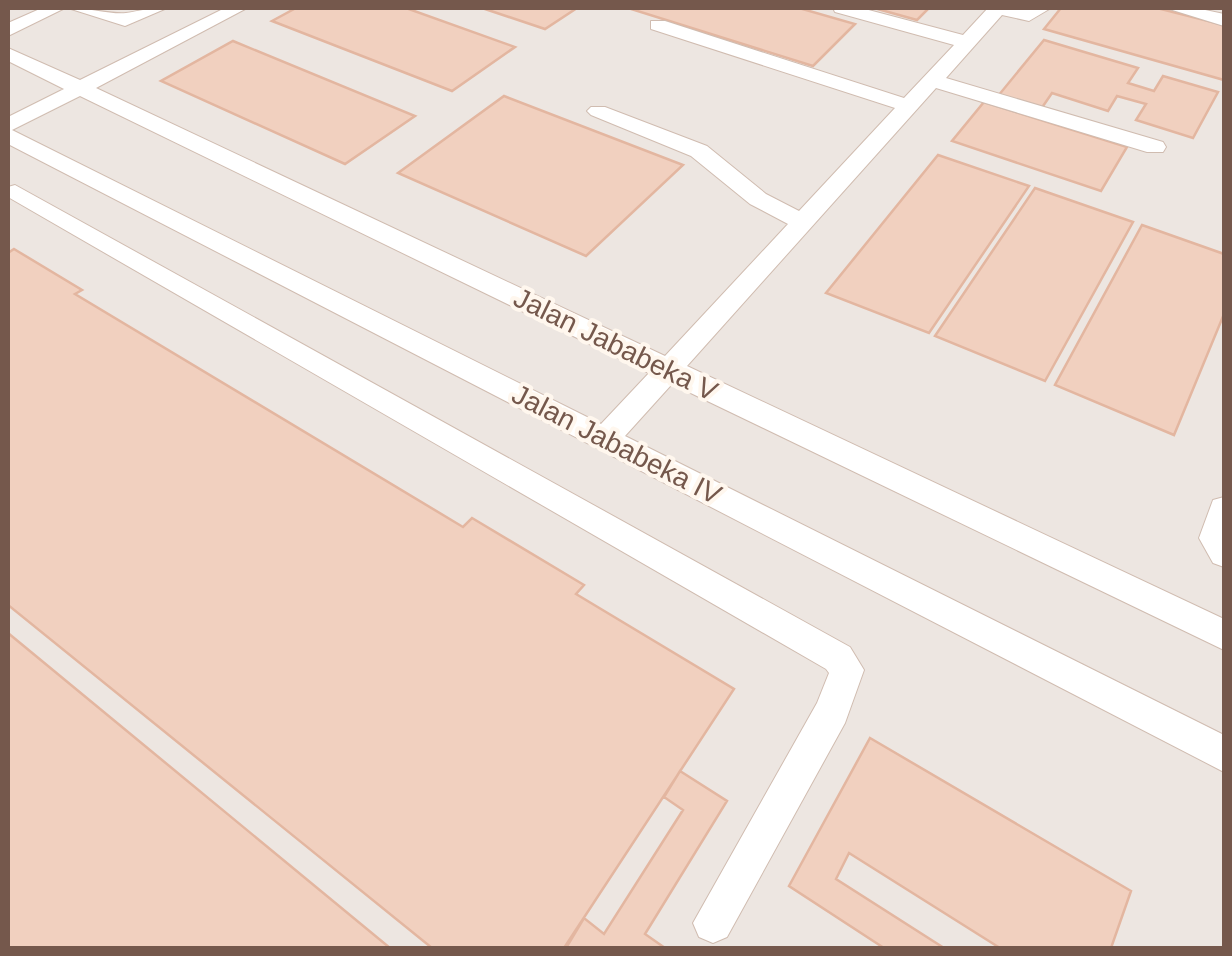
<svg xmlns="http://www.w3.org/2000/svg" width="1232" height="956" viewBox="0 0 1232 956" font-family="Arial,sans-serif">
<rect width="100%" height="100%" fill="#fcf3e7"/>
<path fill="#ede6e1" d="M8,8H1224V948H8Z"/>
<path fill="#f1d0bf" stroke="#e3b6a0" stroke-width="2.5" d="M296,8H406L515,47L452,91L272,21Z
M482,8H577L545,29Z
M634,8H799L855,24L813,66L631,9Z
M874,8H929L917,20Z
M1061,8H1157L1224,25V80L1044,29Z
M1044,40L1138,68L1128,83L1154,91L1163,76L1218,92L1193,138L1136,120L1146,104L1117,96L1108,111L1052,93L1041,109L998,96Z
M233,41L415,116L345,164L161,81Z
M504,96L683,165L586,256L398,173Z
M984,102L1127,147L1101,191L952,141Z
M938,155L1029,186L929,333L826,293Z
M1035,188L1133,222L1045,381L935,336Z
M1142,225L1224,254V314L1174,435L1055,385Z
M14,249L82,290L75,294L463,527L472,518L584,585L576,594L734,689L564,948H432L8,605V253Z
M8,633L390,948H8Z
M870,738L1131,891L1111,948H1000L849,853L836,879L944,948H884L789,886Z
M680,771L727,801L645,934L665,948H566L584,918L604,934L683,810L664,797Z"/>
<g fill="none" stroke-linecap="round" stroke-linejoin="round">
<defs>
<path id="minor" d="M42,8H65L8,36V23Z
M68,8C86,7 112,15 126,13C141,11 152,7 167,8L125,26Z
M225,8H247L96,88L665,356L788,224L750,204L691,156L591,115L587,111L591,107H605L707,146L766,194L799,211L895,108L651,29V21H665L904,98L954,45L835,12L833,8H861L963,35L988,8H1051L1029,21L1002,15L946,78L1163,142L1166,147L1163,152H1147L936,88L687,366L1224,619V650L672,384L625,436L1224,735V772L8,144V117L64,89L8,61V48L80,80ZM80,96L649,373L601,424L12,130Z
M1166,8H1196L1224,14V26Z
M15,185L850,647L864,670L845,723L727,937L713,943L699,937L693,923L817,703L829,673L826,669L8,197V187Z
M1224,497V567L1213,563L1199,538L1213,500Z"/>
</defs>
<use href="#minor" stroke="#d0bcb0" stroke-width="2"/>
<use href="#minor" fill="#fff" fill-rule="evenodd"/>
</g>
<g text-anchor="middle" stroke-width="8" stroke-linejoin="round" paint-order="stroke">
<g font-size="28" fill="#75584c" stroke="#fff7ee">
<text transform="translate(616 344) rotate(26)" y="10">Jalan Jababeka V</text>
<text transform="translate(617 444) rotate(27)" y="10">Jalan Jababeka IV</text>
</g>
</g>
<rect width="1232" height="956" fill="none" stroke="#75584c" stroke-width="20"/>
</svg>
